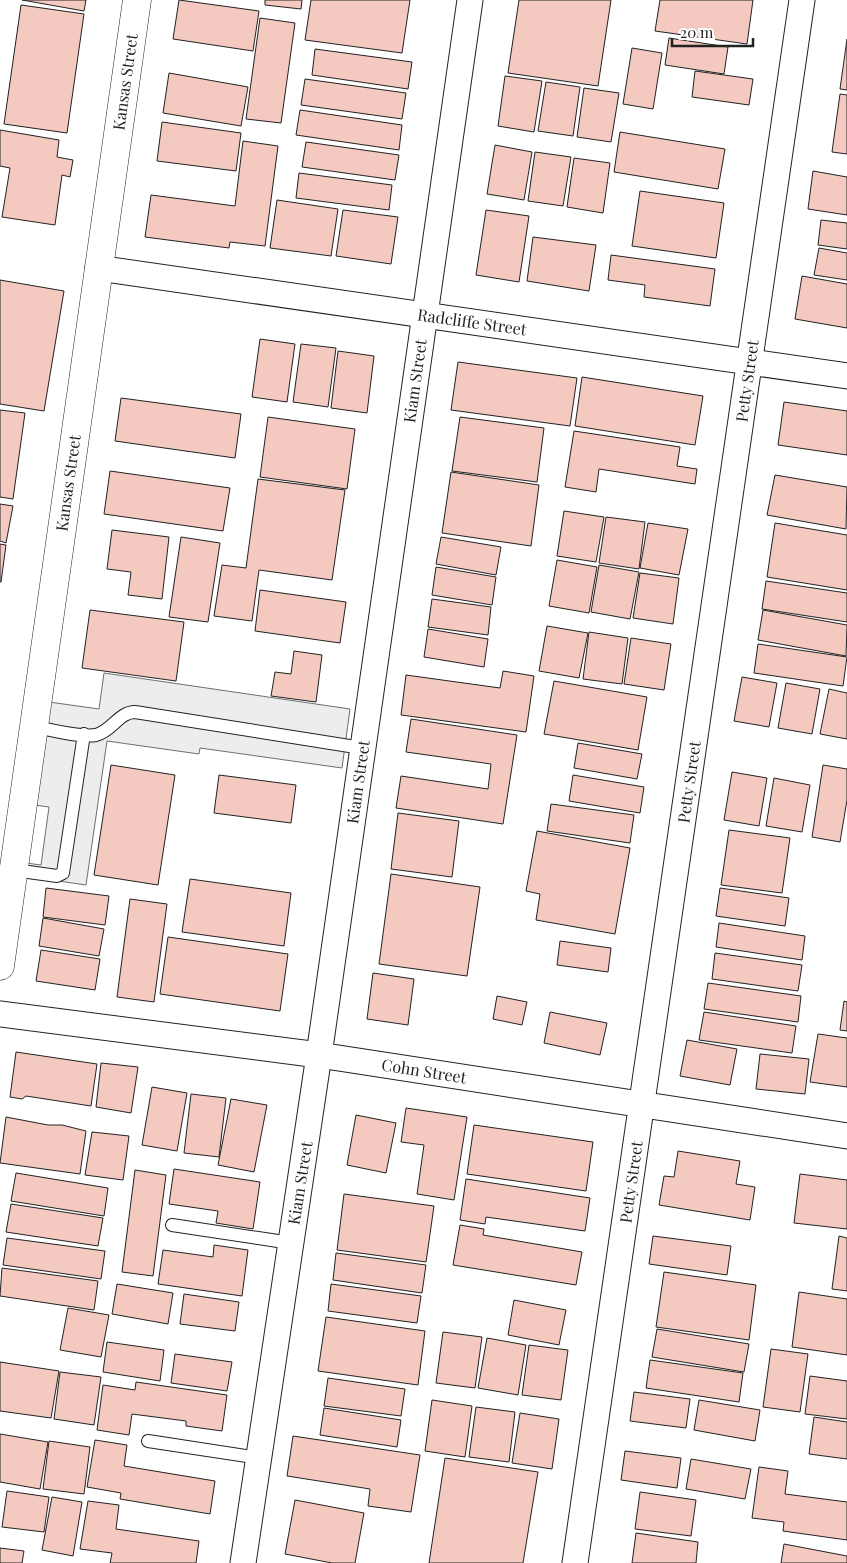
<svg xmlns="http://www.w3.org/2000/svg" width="847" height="1563" viewBox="0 0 847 1563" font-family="'Playfair Display',serif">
<rect width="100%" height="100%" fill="#fff"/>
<path fill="#ededed" stroke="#6f6f6f" d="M104,673L350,709L342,768L200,748L199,754L107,741L86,885L24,876L26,863L41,865L49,807L34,805L49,702L99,709Z"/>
<path fill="#f3c9c0" stroke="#222" d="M22,0H86L84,11Z
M179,0L259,11L253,51L173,39Z
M265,0H302L301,9L265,5Z
M311,0H410L402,53L305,40Z
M519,0H611L598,86L508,73Z
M660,0H753L747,44L655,31Z
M21,5L84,14L67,133L4,124Z
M260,18L295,23L281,123L246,119Z
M669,38L728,47L724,74L665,65Z
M847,39V90L840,89Z
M632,48L662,53L653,109L623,104Z
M315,49L412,62L408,89L312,75Z
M695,71L753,79L749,105L692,97Z
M169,73L248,87L241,126L163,113Z
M505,76L542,81L534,132L498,126Z
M305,79L406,93L402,119L301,105Z
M546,82L580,87L573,136L538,131Z
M584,88L619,93L611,142L577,137Z
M840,94L847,95V154L832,152Z
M300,110L402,125L399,150L296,135Z
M162,122L241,133L236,171L157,161Z
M0,130L59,140L57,157L73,160L70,177L62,175L55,225L2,217L10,168L0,166Z
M620,132L725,149L718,189L614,172Z
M243,141L278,146L265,246L230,242L229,248L145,237L151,195L235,206Z
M306,142L399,155L395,180L302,167Z
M495,145L532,152L524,200L487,194Z
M535,152L571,157L563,206L528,201Z
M574,158L610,163L603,213L567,207Z
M813,171L847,177V215L808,209Z
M299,173L392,185L389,210L296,198Z
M640,191L724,203L716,258L632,246Z
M277,200L338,209L331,256L270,248Z
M343,210L398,217L391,264L336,256Z
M486,210L529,216L519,282L476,275Z
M821,220L847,223V249L818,245Z
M533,237L596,245L589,291L527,281Z
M819,248L847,253V280L814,275Z
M611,255L715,269L710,306L644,297L645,285L608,280Z
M802,276L847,284V328L795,319Z
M0,280L64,291L44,411L0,404Z
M260,339L295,344L287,402L252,397Z
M301,344L336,348L328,407L293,402Z
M338,351L374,356L367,413L331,408Z
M458,362L577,378L570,426L451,410Z
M582,377L703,396L695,445L575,426Z
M121,398L241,414L235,458L115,441Z
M784,402L847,411V455L778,445Z
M0,410L25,413L13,499L0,497Z
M268,417L355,429L347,489L260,477Z
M460,417L544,428L537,482L452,471Z
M574,431L680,447L677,466L697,469L695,484L599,469L596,492L565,487Z
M110,471L230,488L223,531L104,514Z
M451,472L539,485L531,546L442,533Z
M775,475L847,487L846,529L767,515Z
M258,479L345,490L332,580L259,570L252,621L214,616L222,565L246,568Z
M0,504L13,506L6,543L0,541Z
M564,511L604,517L596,562L557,556Z
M606,517L645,522L639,569L599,563Z
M648,523L688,529L679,575L640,568Z
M775,523L847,535V590L767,577Z
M112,530L169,537L162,599L128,595L131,572L107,569Z
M181,537L220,543L208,622L169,617Z
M441,537L501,547L496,575L436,564Z
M0,544L6,545L1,582H0Z
M557,560L597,567L589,613L549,606Z
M599,565L639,572L630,619L591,612Z
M436,567L496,577L492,605L432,595Z
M640,573L679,578L673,624L633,618Z
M766,581L847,593V622L762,609Z
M260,590L346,602L340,643L255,631Z
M432,599L491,607L488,635L428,627Z
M90,610L184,622L176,681L82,668Z
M763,610L847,625L846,656L758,640Z
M547,626L588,633L579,678L539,671Z
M428,629L488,639L484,667L424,657Z
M589,632L628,638L622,684L583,679Z
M631,638L671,644L664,690L624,684Z
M758,644L847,657L843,686L754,673Z
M294,651L322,655L316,702L271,696L275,672L291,674Z
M503,671L534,676L526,732L401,715L406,675L500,688Z
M742,677L777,683L769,727L734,721Z
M554,681L647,697L638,750L544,734Z
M786,683L820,689L812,734L778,728Z
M829,689L847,693V739L820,734Z
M411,719L517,735L503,824L396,808L401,776L488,789L491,764L406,752Z
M578,743L642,754L637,779L574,768Z
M111,765L175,775L158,885L94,875Z
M823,765L847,769V800L840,842L812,837Z
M732,772L767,778L759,826L724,820Z
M219,775L296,785L291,823L214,813Z
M573,775L644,787L640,813L569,801Z
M774,778L810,785L802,832L766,826Z
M551,804L634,815L630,843L547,831Z
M398,813L459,821L452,877L391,869Z
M729,830L790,838L782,893L721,885Z
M537,831L630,848L615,934L536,920L540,894L526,891Z
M391,874L480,887L467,976L379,964Z
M190,879L291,893L284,946L182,932Z
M46,888L109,896L105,925L43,917Z
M720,888L789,898L785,926L716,916Z
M130,899L167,904L154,1002L117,997Z
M43,918L104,929L99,956L39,946Z
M719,923L805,936L802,960L716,947Z
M168,937L288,954L280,1011L160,994Z
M560,941L611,948L608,972L557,965Z
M41,950L100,959L95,990L36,981Z
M715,953L802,965L798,991L712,979Z
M373,973L414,979L408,1025L367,1019Z
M708,983L801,996L798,1022L704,1009Z
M497,996L527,1002L522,1025L493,1019Z
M844,1001L847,1002V1031L840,1030Z
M550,1012L607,1023L600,1055L544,1043Z
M704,1012L796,1026L792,1053L699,1040Z
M818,1034L847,1038V1087L810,1082Z
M687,1040L737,1049L730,1085L680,1076Z
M16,1052L97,1064L91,1106L26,1096L22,1099L10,1097Z
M760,1054L809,1059L805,1094L756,1089Z
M101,1063L138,1067L131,1113L96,1107Z
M152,1087L187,1093L177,1151L142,1145Z
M191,1094L226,1098L219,1157L184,1153Z
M231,1099L267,1105L254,1172L218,1165Z
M406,1108L467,1117L454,1200L417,1194L424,1145L401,1142Z
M356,1115L396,1123L386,1173L347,1165Z
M6,1117L48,1125H62L86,1131L80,1174L0,1163Z
M474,1125L593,1142L586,1191L467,1174Z
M92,1132L129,1136L123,1180L85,1175Z
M678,1151L740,1161L736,1184L755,1187L750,1220L659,1205L664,1176L674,1177Z
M174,1169L260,1182L253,1229L216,1223L218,1211L169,1204Z
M135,1170L166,1175L153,1276L122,1272Z
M16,1173L108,1188L104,1216L11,1201Z
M800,1174L847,1180V1229L794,1223Z
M466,1179L590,1198L585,1231L486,1217L485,1224L460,1220Z
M344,1194L434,1206L426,1262L337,1250Z
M11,1204L103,1218L98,1246L6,1232Z
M460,1225L484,1229L483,1235L582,1252L576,1285L453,1265Z
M653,1236L731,1246L727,1275L649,1264Z
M839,1236L847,1238V1291L832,1289Z
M7,1238L105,1251L101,1279L3,1265Z
M214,1245L248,1250L242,1296L158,1284L163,1250L213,1257Z
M336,1253L426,1265L422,1293L333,1280Z
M2,1268L98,1281L94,1310L0,1296Z
M664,1272L756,1285L749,1340L656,1327Z
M117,1284L173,1293L168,1324L112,1314Z
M331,1284L421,1296L417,1323L328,1311Z
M799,1292L847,1299V1355L792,1347Z
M184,1294L239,1302L235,1331L180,1324Z
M514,1300L566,1310L559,1345L508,1335Z
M68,1308L109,1315L101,1357L60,1350Z
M326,1317L425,1331L418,1385L318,1371Z
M657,1329L749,1344L744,1372L652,1357Z
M443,1332L482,1337L475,1388L436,1383Z
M487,1338L526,1345L518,1395L478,1388Z
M107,1342L164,1350L160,1381L103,1372Z
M529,1345L568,1350L561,1400L522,1395Z
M771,1349L808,1354L800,1412L763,1407Z
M175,1354L232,1362L227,1391L171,1383Z
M650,1360L743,1373L739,1402L646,1388Z
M0,1362L59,1371L51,1418L0,1411Z
M60,1372L101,1377L94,1425L54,1419Z
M810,1376L847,1381V1419L805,1414Z
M328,1378L405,1389L401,1416L324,1406Z
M136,1382L227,1395L222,1431L186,1426V1421L132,1414L129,1435L97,1430L103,1385L135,1390Z
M634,1392L690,1399L686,1428L630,1421Z
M432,1400L472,1406L465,1457L425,1451Z
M699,1400L760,1410L755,1441L694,1430Z
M476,1407L515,1412L509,1462L469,1457Z
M324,1408L401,1420L397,1447L320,1435Z
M520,1413L559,1419L552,1469L512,1463Z
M814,1417L847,1422V1459L809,1454Z
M0,1434L48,1442L40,1489L0,1482Z
M293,1436L420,1455L411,1512L368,1506L370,1489L287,1476Z
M95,1440L127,1445L124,1466L215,1481L210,1514L120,1499L121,1493L87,1487Z
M49,1441L90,1447L84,1494L43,1489Z
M625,1451L681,1458L677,1488L621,1480Z
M445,1458L538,1472L523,1563H429Z
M691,1459L751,1469L745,1499L686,1489Z
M759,1467L788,1471L785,1494L847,1502V1540L783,1531L784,1522L752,1518Z
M7,1491L49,1497L44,1532L2,1527Z
M640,1492L696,1500L691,1536L635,1529Z
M52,1497L82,1502L73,1556L42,1550Z
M295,1500L364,1513L355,1563H332L285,1554Z
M88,1501L119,1505L116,1529L199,1541L196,1563H110L112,1553L80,1549Z
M636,1533L698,1542L696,1563H632Z
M784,1544L847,1556V1563H781Z
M0,1548L24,1551L22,1563H0Z"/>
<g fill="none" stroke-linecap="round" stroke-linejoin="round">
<defs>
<path id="service" d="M34,727C50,729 80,738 96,735C112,731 119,712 135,712L362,748
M14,870L57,876L63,873L84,734
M172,1225L291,1243
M148,1441L259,1458"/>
<path id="minor" d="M98,268L847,376
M0,1014L319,1055L847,1136
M243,1563L319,1055L470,0
M575,1563L802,0"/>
<path id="tertiary" d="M0,966L137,0"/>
</defs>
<use href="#service" stroke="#222" stroke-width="14"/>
<use href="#minor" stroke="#222" stroke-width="27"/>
<use href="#tertiary" stroke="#222" stroke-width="29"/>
<use href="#service" stroke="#fff" stroke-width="12"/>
<use href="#minor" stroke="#fff" stroke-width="25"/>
<use href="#tertiary" stroke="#fff" stroke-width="28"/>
</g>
<g text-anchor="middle" stroke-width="4" stroke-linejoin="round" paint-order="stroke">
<g font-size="16" fill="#222" stroke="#fff">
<text transform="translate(125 82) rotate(-82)" y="6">Kansas Street</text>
<text transform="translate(472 322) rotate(8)" y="6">Radcliffe Street</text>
<text transform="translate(415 381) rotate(-82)" y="6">Kiam Street</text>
<text transform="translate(747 381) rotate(-82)" y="6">Petty Street</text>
<text transform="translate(68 483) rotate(-82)" y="6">Kansas Street</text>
<text transform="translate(358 782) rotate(-82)" y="6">Kiam Street</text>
<text transform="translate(689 782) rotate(-82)" y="6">Petty Street</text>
<text transform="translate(424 1071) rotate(9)" y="6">Cohn Street</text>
<text transform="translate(631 1182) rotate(-82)" y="6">Petty Street</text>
<text transform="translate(300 1183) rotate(-81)" y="6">Kiam Street</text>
</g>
</g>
<path d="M672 38v8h81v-8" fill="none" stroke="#222222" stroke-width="2.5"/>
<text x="680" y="38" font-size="15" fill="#222222" stroke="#ffffff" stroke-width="4" paint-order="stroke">20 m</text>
</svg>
